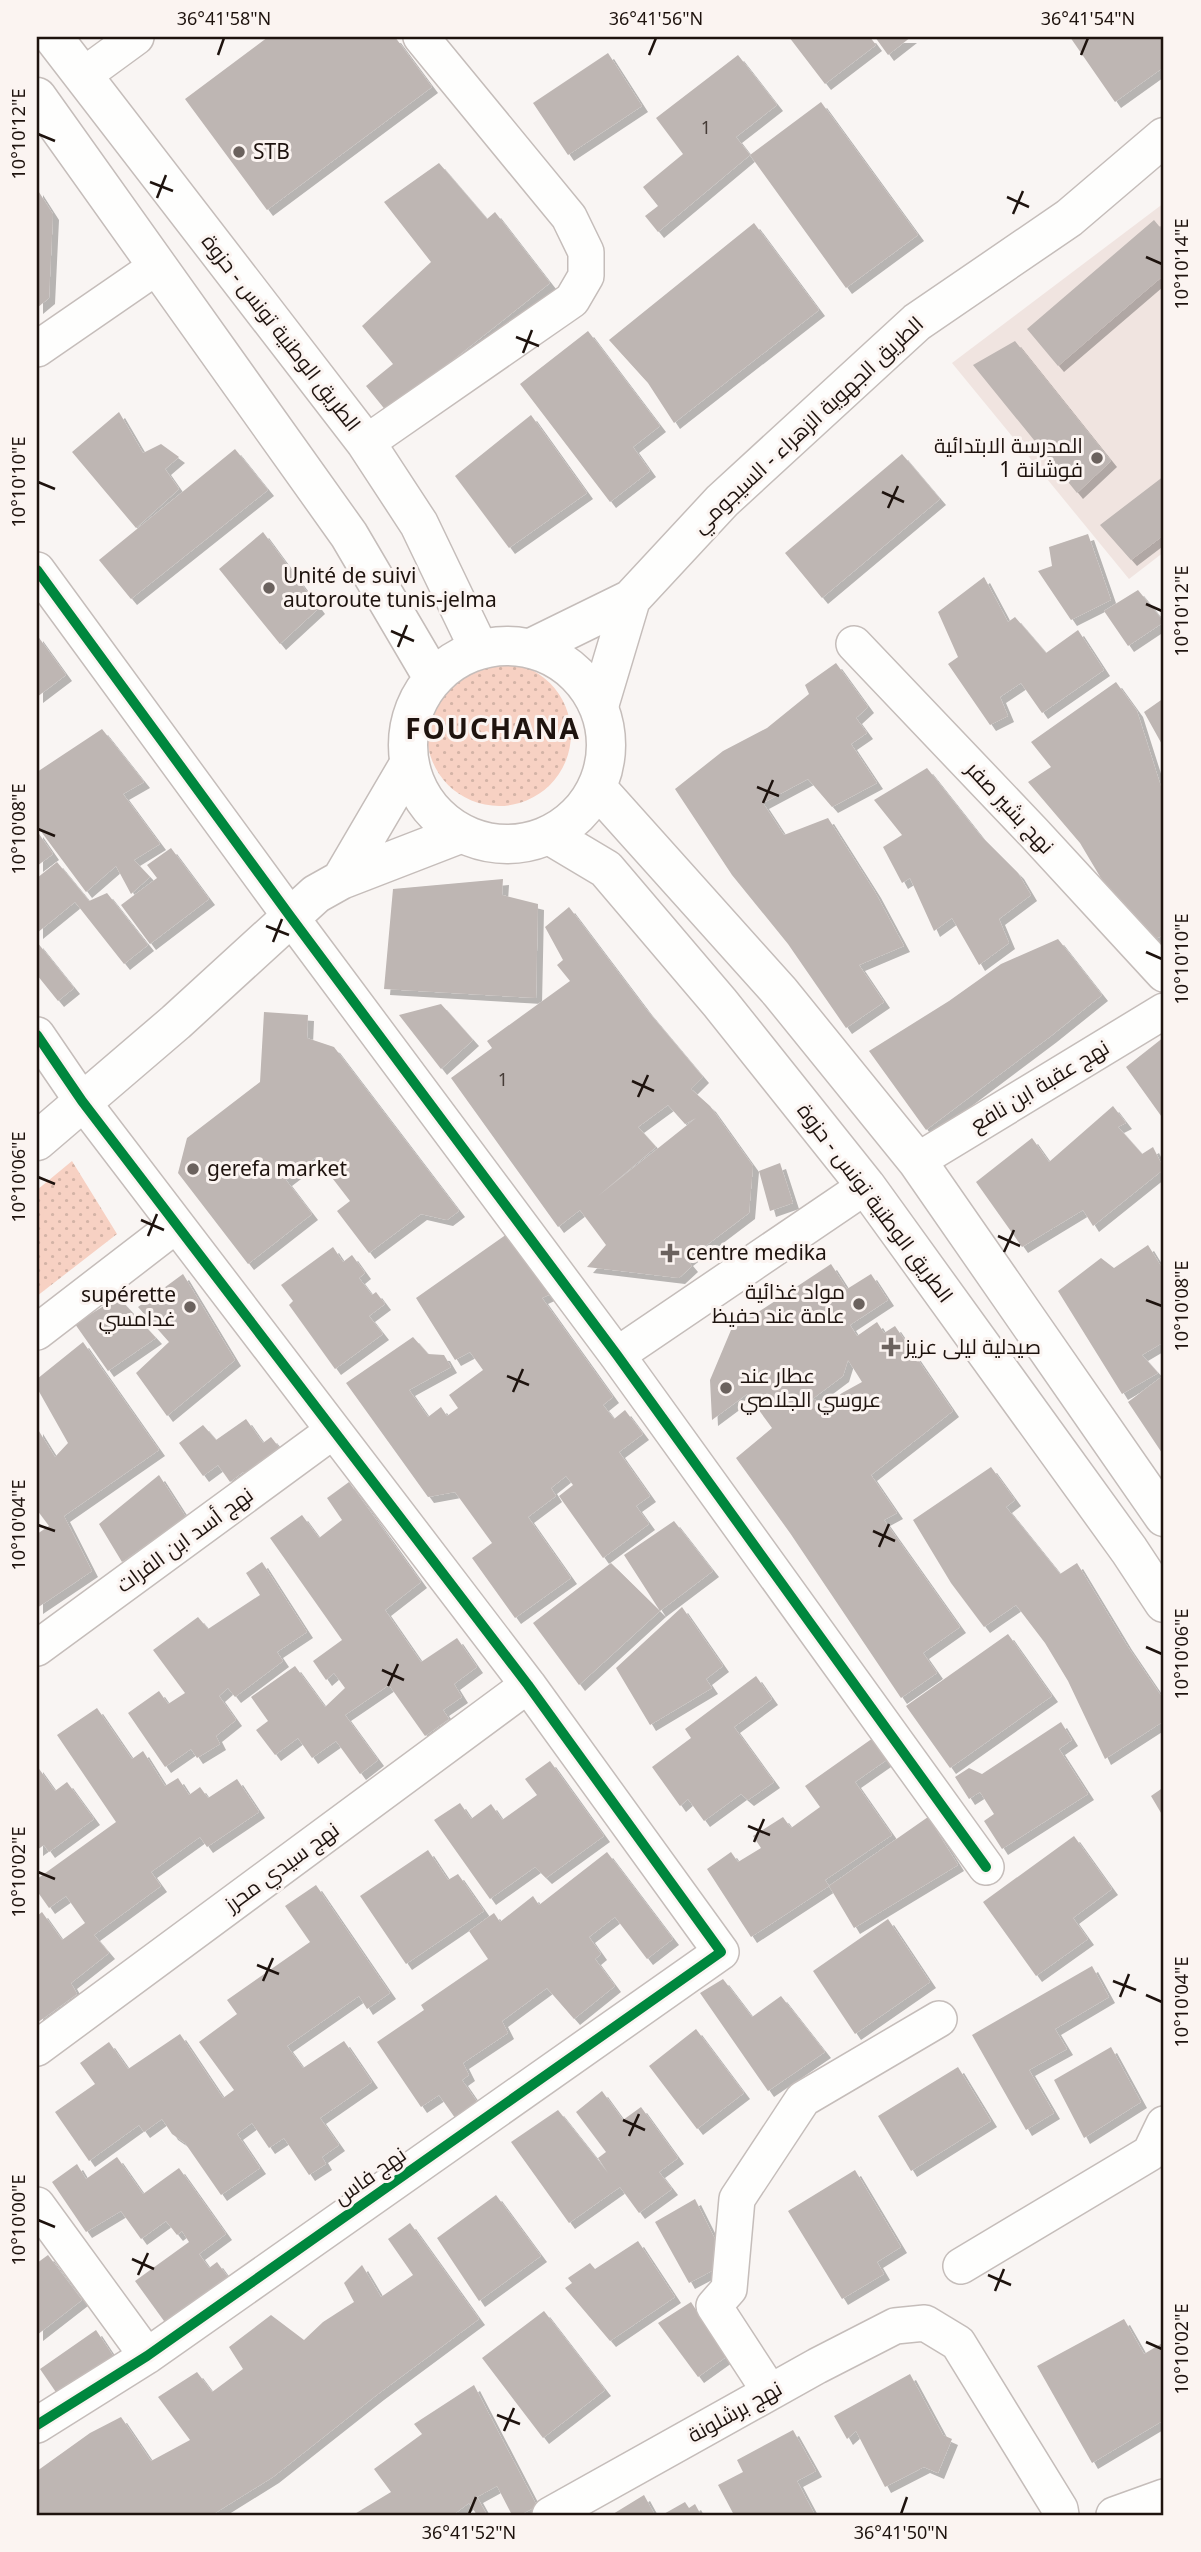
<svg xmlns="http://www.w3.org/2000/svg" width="1201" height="2552" viewBox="0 0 1201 2552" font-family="'Noto Sans',Cairo,sans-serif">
<defs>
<pattern id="garden-dots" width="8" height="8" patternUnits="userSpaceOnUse" patternTransform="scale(1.75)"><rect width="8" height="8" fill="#f7d1c3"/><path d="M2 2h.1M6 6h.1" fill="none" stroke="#d3b3a6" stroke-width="1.8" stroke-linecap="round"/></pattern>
<filter id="shadow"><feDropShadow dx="6" dy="6" stdDeviation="0" flood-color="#0004"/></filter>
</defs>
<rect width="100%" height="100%" fill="#f9f5f3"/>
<path fill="#f0e4e0" d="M1164,203V552L1129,579L952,363Z"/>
<path fill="url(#garden-dots)" d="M427 734a72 72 0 1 1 144 0a72 72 0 1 1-144 0Z
M72,1161L117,1234L37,1296V1190Z"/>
<path fill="#beb6b3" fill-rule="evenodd" filter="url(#shadow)" d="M268,37H395L432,87L267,210L185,99Z
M789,37H870L876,45L825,84Z
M875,37H911L888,55Z
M1070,37H1164V67L1115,102Z
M608,53L642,106L568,155L533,103Z
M738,55L777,105L736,137L750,155L821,102L918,235L846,288L750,155L658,232L645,216L658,206L643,187L683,154L656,118Z
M439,163L487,219L495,212L550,283L387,412L366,386L393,364L362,326L431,262L384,202Z
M37,189L53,214L49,298L37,308Z
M1154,220L1164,232V275L1058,366L1027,329Z
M754,223L819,310L674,423L648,383L609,340Z
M588,331L660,426L633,447L650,471L610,502L520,384Z
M1015,341L1111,461L1077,493L973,365Z
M119,412L143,453L161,444L179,457L165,469L179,489L136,528L72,452Z
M531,415L587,493L509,548L455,476Z
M235,449L268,490L131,599L99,560Z
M902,454L940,499L822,598L785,553Z
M1164,476V535L1131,560L1100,525Z
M263,532L319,608L280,644L219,569Z
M1088,534L1111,600L1071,620L1038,571L1052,566L1049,547Z
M984,577L1008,622L1015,617L1046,653L1078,630L1104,670L1042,713L1021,683L1000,697L1008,716L990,725L948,664L958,657L938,612Z
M1138,590L1164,622L1128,646L1104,611Z
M37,635L66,675L37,697Z
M836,663L868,707L856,718L867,733L851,744L877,783L832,807L808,779L763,803L784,835L828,818L875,892L904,946L859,965L884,1002L846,1028L788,944L732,875L675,789L723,751L767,728L809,694L805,685Z
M1116,682L1137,711L1164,796V935L1146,943L1105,885L1080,843L1028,782L1051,767L1031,742Z
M1164,698V748L1144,712Z
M102,729L144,782L123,794L160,844L134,860L150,877L131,894L116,866L86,892L37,826V772Z
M927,768L980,835L1018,873L1031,895L999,919L1009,943L979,965L952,918L934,931L910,878L902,883L883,847L902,835L874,800Z
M37,831L53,854L37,866Z
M171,848L209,899L150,944L121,905L157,878L147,865Z
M57,862L89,901L107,893L148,945L124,964L75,902L37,933V878Z
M503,879L502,895L538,904L536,998L384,989L393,889Z
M569,907L646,1009L703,1077L691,1089L710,1106L753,1166L749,1213L687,1260L692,1266L679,1278L587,1267L606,1245L580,1210L558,1227L451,1078L492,1048L487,1041L570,981L557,965L563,960L545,927ZM668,1105L685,1124L696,1118L598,1196L656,1147L638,1127Z
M1058,939L1102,995L1051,1036L926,1130L869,1051L949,1001L1001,964Z
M37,942L74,988L58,1001L37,975Z
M441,1004L473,1040L441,1069L399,1015Z
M264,1012L308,1015L307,1038L334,1047L459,1211L447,1220L421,1214L369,1253L337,1211L350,1201L316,1157L286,1180L312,1214L248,1264L178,1173L187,1138L260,1082Z
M1164,1037V1120L1126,1067Z
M1113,1106L1126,1123L1118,1127L1142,1154L1153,1147L1164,1169L1093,1226L1083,1210L1022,1247L976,1182L1032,1138L1049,1162Z
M780,1163L793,1203L770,1211L759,1171Z
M507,1234L553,1293L542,1298L613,1397L603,1405L614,1419L625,1410L643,1434L619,1452L650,1496L636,1506L649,1524L603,1558L559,1496L573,1485L566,1476L551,1488L556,1496L528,1517L571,1578L515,1618L472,1558L492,1543L455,1492L428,1497L346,1383L413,1337L428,1354L444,1355L451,1367L409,1390L428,1417L441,1407L447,1416L458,1408L449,1395L483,1370L470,1352L455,1360L416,1298Z
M1148,1245L1164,1271V1342L1142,1355L1158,1373L1122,1394L1058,1291L1101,1258L1114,1268Z
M333,1247L343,1262L352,1255L365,1273L359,1278L372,1295L376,1292L385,1304L369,1316L383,1334L335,1369L289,1305L293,1301L281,1285Z
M831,1264L847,1289L871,1274L888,1300L850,1325L857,1336L877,1322L884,1333L895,1326L953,1411L871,1475L897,1513L884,1520L960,1627L923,1653L937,1673L901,1698L790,1533L736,1458L772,1428L747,1394L712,1420L710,1380L731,1330ZM848,1360L862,1382L842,1393L822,1408L815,1399L791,1415L843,1376Z
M183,1274L235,1360L167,1416L136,1373L169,1342L138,1307Z
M118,1297L156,1338L108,1371L75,1324Z
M83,1342L159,1450L64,1516L92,1571L37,1608V1534L49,1526L37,1510V1428L55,1457L68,1443L37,1388V1379Z
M1164,1375V1456L1128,1402Z
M246,1419L263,1443L271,1437L282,1451L251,1484L243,1472L230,1482L218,1465L203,1476L179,1443L203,1425L216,1440Z
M991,1467L1015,1500L1006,1507L1060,1574L1077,1563L1126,1644L1164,1700V1721L1105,1759L1068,1681L1045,1643L1016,1605L984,1627L951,1583L913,1520Z
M159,1475L186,1517L122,1562L99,1524Z
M349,1482L421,1582L385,1610L421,1662L457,1638L477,1667L454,1684L462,1697L443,1710L449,1719L425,1736L389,1685L345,1715L378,1760L360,1774L336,1741L312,1758L298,1738L275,1755L256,1730L268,1721L251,1697L295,1666L325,1707L345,1688L334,1673L326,1680L313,1661L342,1640L270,1538L302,1515L319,1538L342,1520L327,1498Z
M674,1521L713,1571L660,1611L624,1555Z
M262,1562L307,1632L277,1652L283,1661L235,1697L228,1688L219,1696L236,1720L216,1736L220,1744L197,1758L191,1749L165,1767L128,1713L159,1691L168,1704L185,1693L153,1650L198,1617L208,1629L260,1595L246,1573Z
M611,1563L660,1611L579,1685L533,1623Z
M682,1607L723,1666L706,1679L712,1688L650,1725L616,1668Z
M1008,1634L1052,1696L950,1768L906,1706Z
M756,1676L772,1699L734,1727L774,1782L748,1800L741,1794L704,1821L688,1799L680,1806L652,1767L691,1738L685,1729Z
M97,1708L132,1759L143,1751L165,1786L178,1778L189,1795L200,1787L208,1798L237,1779L259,1812L207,1847L200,1837L151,1872L161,1886L94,1935L109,1953L71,1983L77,1994L37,2023V1916L42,1912L62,1940L85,1923L66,1896L49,1908L37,1891V1879L116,1822L57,1735Z
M1061,1722L1072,1740L1059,1749L1088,1794L1002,1849L984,1821L994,1814L980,1792L969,1799L955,1777L969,1768L982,1774Z
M873,1738L888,1759L855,1782L892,1835L825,1880L829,1886L928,1817L958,1865L854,1928L829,1886L751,1937L707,1869L731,1852L738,1862L761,1848L753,1836L783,1817L791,1828L820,1807L805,1786Z
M550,1761L604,1836L546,1878L535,1867L490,1899L434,1820L460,1803L471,1819L491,1804L502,1820L537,1795L525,1779Z
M37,1766L55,1791L67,1782L94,1819L49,1852L44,1845L37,1850Z
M1164,1787V1818L1151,1796Z
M1074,1836L1112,1889L1073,1918L1088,1939L1036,1976L983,1902Z
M428,1850L448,1880L458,1874L484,1911L406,1964L360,1896Z
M607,1852L673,1939L647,1959L615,1917L589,1937L601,1954L595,1959L615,1986L574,2019L547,1988L502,2021L508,2033L463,2063L469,2075L462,2080L482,2109L460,2125L439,2095L421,2107L377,2042L424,2010L421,2005L488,1959L469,1931L494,1913L500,1922L533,1896L539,1905Z
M316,1885L390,1993L367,2009L359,1996L287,2046L303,2068L344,2041L372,2082L320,2118L339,2145L322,2157L326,2164L309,2175L284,2138L269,2148L252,2123L237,2134L260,2168L221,2195L185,2143L172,2134L162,2119L144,2132L139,2125L89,2161L55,2112L95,2084L80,2063L109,2042L128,2069L180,2034L223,2098L234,2090L199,2042L237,2014L227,2000L310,1942L285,1906Z
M888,1919L930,1982L855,2034L813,1971Z
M1092,1966L1109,1997L1055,2029L1067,2049L1029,2070L1054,2113L1026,2130L972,2035Z
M723,1979L752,2017L781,1996L825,2052L768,2091L700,1993Z
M696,2029L744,2093L697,2129L649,2066Z
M1111,2047L1141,2102L1084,2138L1054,2080Z
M958,2067L991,2121L911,2171L878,2116Z
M602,2091L623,2120L641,2107L678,2158L659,2172L672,2189L639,2213L620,2187L569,2223L511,2142L558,2110L608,2173L598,2158L606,2152L576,2112Z
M117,2157L143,2194L179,2168L226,2234L199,2254L209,2268L217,2262L230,2280L172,2332L135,2281L189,2242L182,2231L177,2235L166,2221L141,2239L121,2211L86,2232L52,2182L77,2164L86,2179Z
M855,2170L901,2247L877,2262L884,2274L842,2299L788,2211Z
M496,2195L541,2256L479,2301L437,2238Z
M695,2199L727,2263L689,2283L655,2222Z
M410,2223L479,2319L378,2394L273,2477L212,2515H37V2471L90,2433L121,2417L151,2461L190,2440L158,2397L197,2372L212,2392L243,2369L229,2347L271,2315L304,2340L323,2322L354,2302L344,2283L362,2265L381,2297L413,2275L388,2239Z
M638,2241L675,2297L610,2341L565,2288L572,2283L568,2278L590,2263L595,2269Z
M48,2255L82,2300L37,2335V2263Z
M691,2302L726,2357L698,2377L658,2323Z
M544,2311L605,2390L543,2438L482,2358Z
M1124,2319L1144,2354L1164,2342V2420L1092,2463L1037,2366Z
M96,2330L118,2363L62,2401L40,2369Z
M910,2374L943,2435L952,2439L938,2473L924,2467L885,2487L856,2431L847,2439L834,2416Z
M474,2385L537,2506L520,2515H512L497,2486L477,2497L487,2515H477L469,2503L453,2515H353L391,2492L374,2469L422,2434L414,2424Z
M793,2430L816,2471L797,2481L815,2515H734L718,2485L743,2472L737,2460Z
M644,2495L655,2515H614L613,2514Z
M685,2502L689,2508L695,2504L701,2515H662Z"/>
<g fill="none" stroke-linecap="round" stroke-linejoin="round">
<defs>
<path id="street" d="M84,75L136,37
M37,349L156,267
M366,443L572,300L586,276V252L569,217L421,37
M37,570L290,916L617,1355L986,1867
M854,644L1034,833L1164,974
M37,1035L82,1101L528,1685L721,1952L147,2356L37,2425
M917,1161L1164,1011
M37,1332L176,1225
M617,1355L866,1186
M37,1648L333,1431
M37,2048L528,1685
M37,2205L147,2356
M961,2266L1150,2153L1164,2124
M770,2392L714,2306L729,2289L737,2199L803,2099L939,2019
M550,2515L817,2366L895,2326L925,2323L958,2343L1060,2509L1061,2515
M1114,2515L1164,2497"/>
<path id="secondary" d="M531,648L631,599L722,501L917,322L1069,218L1164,137
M599,706L631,599
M341,880L409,764
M37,1141L176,1022L316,894L341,880L460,834"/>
<path id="primary" d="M53,37L366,443L419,524L479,649
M37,97L349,535L433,678
M408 745a99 99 0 1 1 198 0a99 99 0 1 1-198 0Z
M597,788L780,992L917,1161L1164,1517
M549,835L606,869L720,1003L866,1186L1129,1550L1164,1603"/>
</defs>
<use href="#street" stroke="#c5bdba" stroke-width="38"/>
<use href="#secondary" stroke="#c5bdba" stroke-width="41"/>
<use href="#primary" stroke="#c5bdba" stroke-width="41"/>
<use href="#street" stroke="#fefefd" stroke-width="35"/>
<use href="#secondary" stroke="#fefefd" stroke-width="38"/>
<use href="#primary" stroke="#fefefd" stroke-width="38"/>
<defs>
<path id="cycleway" d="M37,570L290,916L617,1355L986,1867
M37,1035L82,1101L528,1685L721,1952L147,2356L37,2425"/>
</defs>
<use href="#cycleway" stroke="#fbf4f1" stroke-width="15"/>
<use href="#cycleway" stroke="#00873e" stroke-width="10"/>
</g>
<path fill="none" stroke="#1e130e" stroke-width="2.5" d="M218,55L224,38M649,55L656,38M1081,55L1088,38M38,134L55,141M150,182L173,191M1007,197L1029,207M157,198L166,175M1013,214L1023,191M1146,257L1162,264M516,337L539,346M523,353L532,330M38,482L55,489M882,492L904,502M888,508L898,486M1146,604L1162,611M391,631L414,641M398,647L407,625M757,787L779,796M763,803L773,780M38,829L55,836M266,926L289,935M273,942L282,919M1146,952L1162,959M632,1081L654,1091M638,1097L648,1075M38,1177L55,1184M141,1220L164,1230M148,1236L157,1214M998,1236L1020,1246M1004,1252L1014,1230M1146,1300L1162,1306M507,1376L529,1385M513,1392L523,1369M38,1525L55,1531M873,1531L895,1541M879,1547L889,1524M1146,1647L1162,1654M382,1670L404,1680M388,1686L398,1664M748,1826L770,1835M754,1842L764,1819M38,1872L55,1879M257,1965L279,1974M263,1981L273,1958M1113,1981L1136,1990M1146,1995L1162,2002M1120,1997L1129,1974M623,2120L645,2130M629,2136L639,2114M38,2220L55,2227M132,2259L154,2269M138,2275L148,2253M988,2275L1011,2285M995,2291L1004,2269M1146,2342L1162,2349M497,2415L520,2424M504,2431L514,2408M469,2514L476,2497M901,2514L907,2497"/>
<g fill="#6b625e" stroke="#fbf4f1" stroke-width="2.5">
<circle cx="239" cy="152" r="7"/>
<circle cx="1097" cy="458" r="7"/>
<circle cx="269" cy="588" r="7"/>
<circle cx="193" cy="1169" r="7"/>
<path d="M666.5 1242.5h7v7h7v7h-7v7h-7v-7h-7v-7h7z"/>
<circle cx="859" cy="1304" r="7"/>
<circle cx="190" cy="1307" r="7"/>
<path d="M887.5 1336.5h7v7h7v7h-7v7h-7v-7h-7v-7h7z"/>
<circle cx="726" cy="1388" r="7"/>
</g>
<g text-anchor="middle" stroke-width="6" stroke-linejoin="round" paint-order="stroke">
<g font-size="18" fill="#463c37">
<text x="706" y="134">1</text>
<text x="503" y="1086">1</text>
</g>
<g font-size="21" fill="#1e130e" stroke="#fbf4f1" text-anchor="start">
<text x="253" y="159">STB</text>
<text x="1083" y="453" text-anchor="end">المدرسة الابتدائية<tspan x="1083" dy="24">فوشانة 1</tspan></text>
<text x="283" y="583">Unité de suivi<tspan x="283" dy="24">autoroute tunis-jelma</tspan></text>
<text x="207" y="1176">gerefa market</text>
<text x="686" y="1260">centre medika</text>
<text x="845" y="1299" text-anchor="end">مواد غذائية<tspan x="845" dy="24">عامة عند حفيظ</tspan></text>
<text x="176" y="1302" text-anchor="end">supérette<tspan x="176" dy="24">غدامسي</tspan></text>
<text x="905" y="1354">صيدلية ليلى عزيز</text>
<text x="740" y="1383">عطار عند<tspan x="740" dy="24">عروسي الجلاصي</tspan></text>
</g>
<g font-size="21" fill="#1e130e" stroke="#fbf4f1">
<text transform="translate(281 333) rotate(52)" y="7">الطريق الوطنية تونس - حزوة</text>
<text transform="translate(808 425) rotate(-43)" y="7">الطريق الجهوية الزهراء - السيجومي</text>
<text transform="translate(1010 808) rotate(47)" y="7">نهج بشير صفر</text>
<text transform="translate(1040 1086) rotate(-31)" y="7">نهج عقبة ابن نافع</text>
<text transform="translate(875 1203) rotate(53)" y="7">الطريق الوطنية تونس - حزوة</text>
<text transform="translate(185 1540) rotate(-36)" y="7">نهج أسد ابن الفرات</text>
<text transform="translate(282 1867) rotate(-36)" y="7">نهج سيدي محرز</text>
<text transform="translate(370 2176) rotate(-35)" y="7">نهج فاس</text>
<text transform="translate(735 2412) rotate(-29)" y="7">نهج برشلونة</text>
</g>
<g font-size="28" font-weight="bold" letter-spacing="2" fill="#1e130e" stroke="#fbf4f1">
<text x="493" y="739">FOUCHANA</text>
</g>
</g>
<rect width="1201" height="2552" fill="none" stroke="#fbf4f1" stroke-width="77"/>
<rect x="38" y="38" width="1124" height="2476" fill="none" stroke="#1e130e" stroke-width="2.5"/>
<g font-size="18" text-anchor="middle" fill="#1e130e">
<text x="224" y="25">36°41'58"N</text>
<text x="656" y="25">36°41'56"N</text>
<text x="1088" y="25">36°41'54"N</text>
<text transform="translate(19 134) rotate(-90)" y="6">10°10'12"E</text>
<text transform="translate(1182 264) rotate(-90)" y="6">10°10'14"E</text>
<text transform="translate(19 482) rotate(-90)" y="6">10°10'10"E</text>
<text transform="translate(1182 611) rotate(-90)" y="6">10°10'12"E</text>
<text transform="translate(19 829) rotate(-90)" y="6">10°10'08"E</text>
<text transform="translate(1182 959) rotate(-90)" y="6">10°10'10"E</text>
<text transform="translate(19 1177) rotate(-90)" y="6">10°10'06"E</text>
<text transform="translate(1182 1306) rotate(-90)" y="6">10°10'08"E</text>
<text transform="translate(19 1525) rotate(-90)" y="6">10°10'04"E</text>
<text transform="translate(1182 1654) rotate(-90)" y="6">10°10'06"E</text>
<text transform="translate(19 1872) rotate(-90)" y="6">10°10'02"E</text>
<text transform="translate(1182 2002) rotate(-90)" y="6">10°10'04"E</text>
<text transform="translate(19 2220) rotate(-90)" y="6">10°10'00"E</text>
<text transform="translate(1182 2349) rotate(-90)" y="6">10°10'02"E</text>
<text x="469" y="2539">36°41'52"N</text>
<text x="901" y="2539">36°41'50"N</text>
</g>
</svg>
